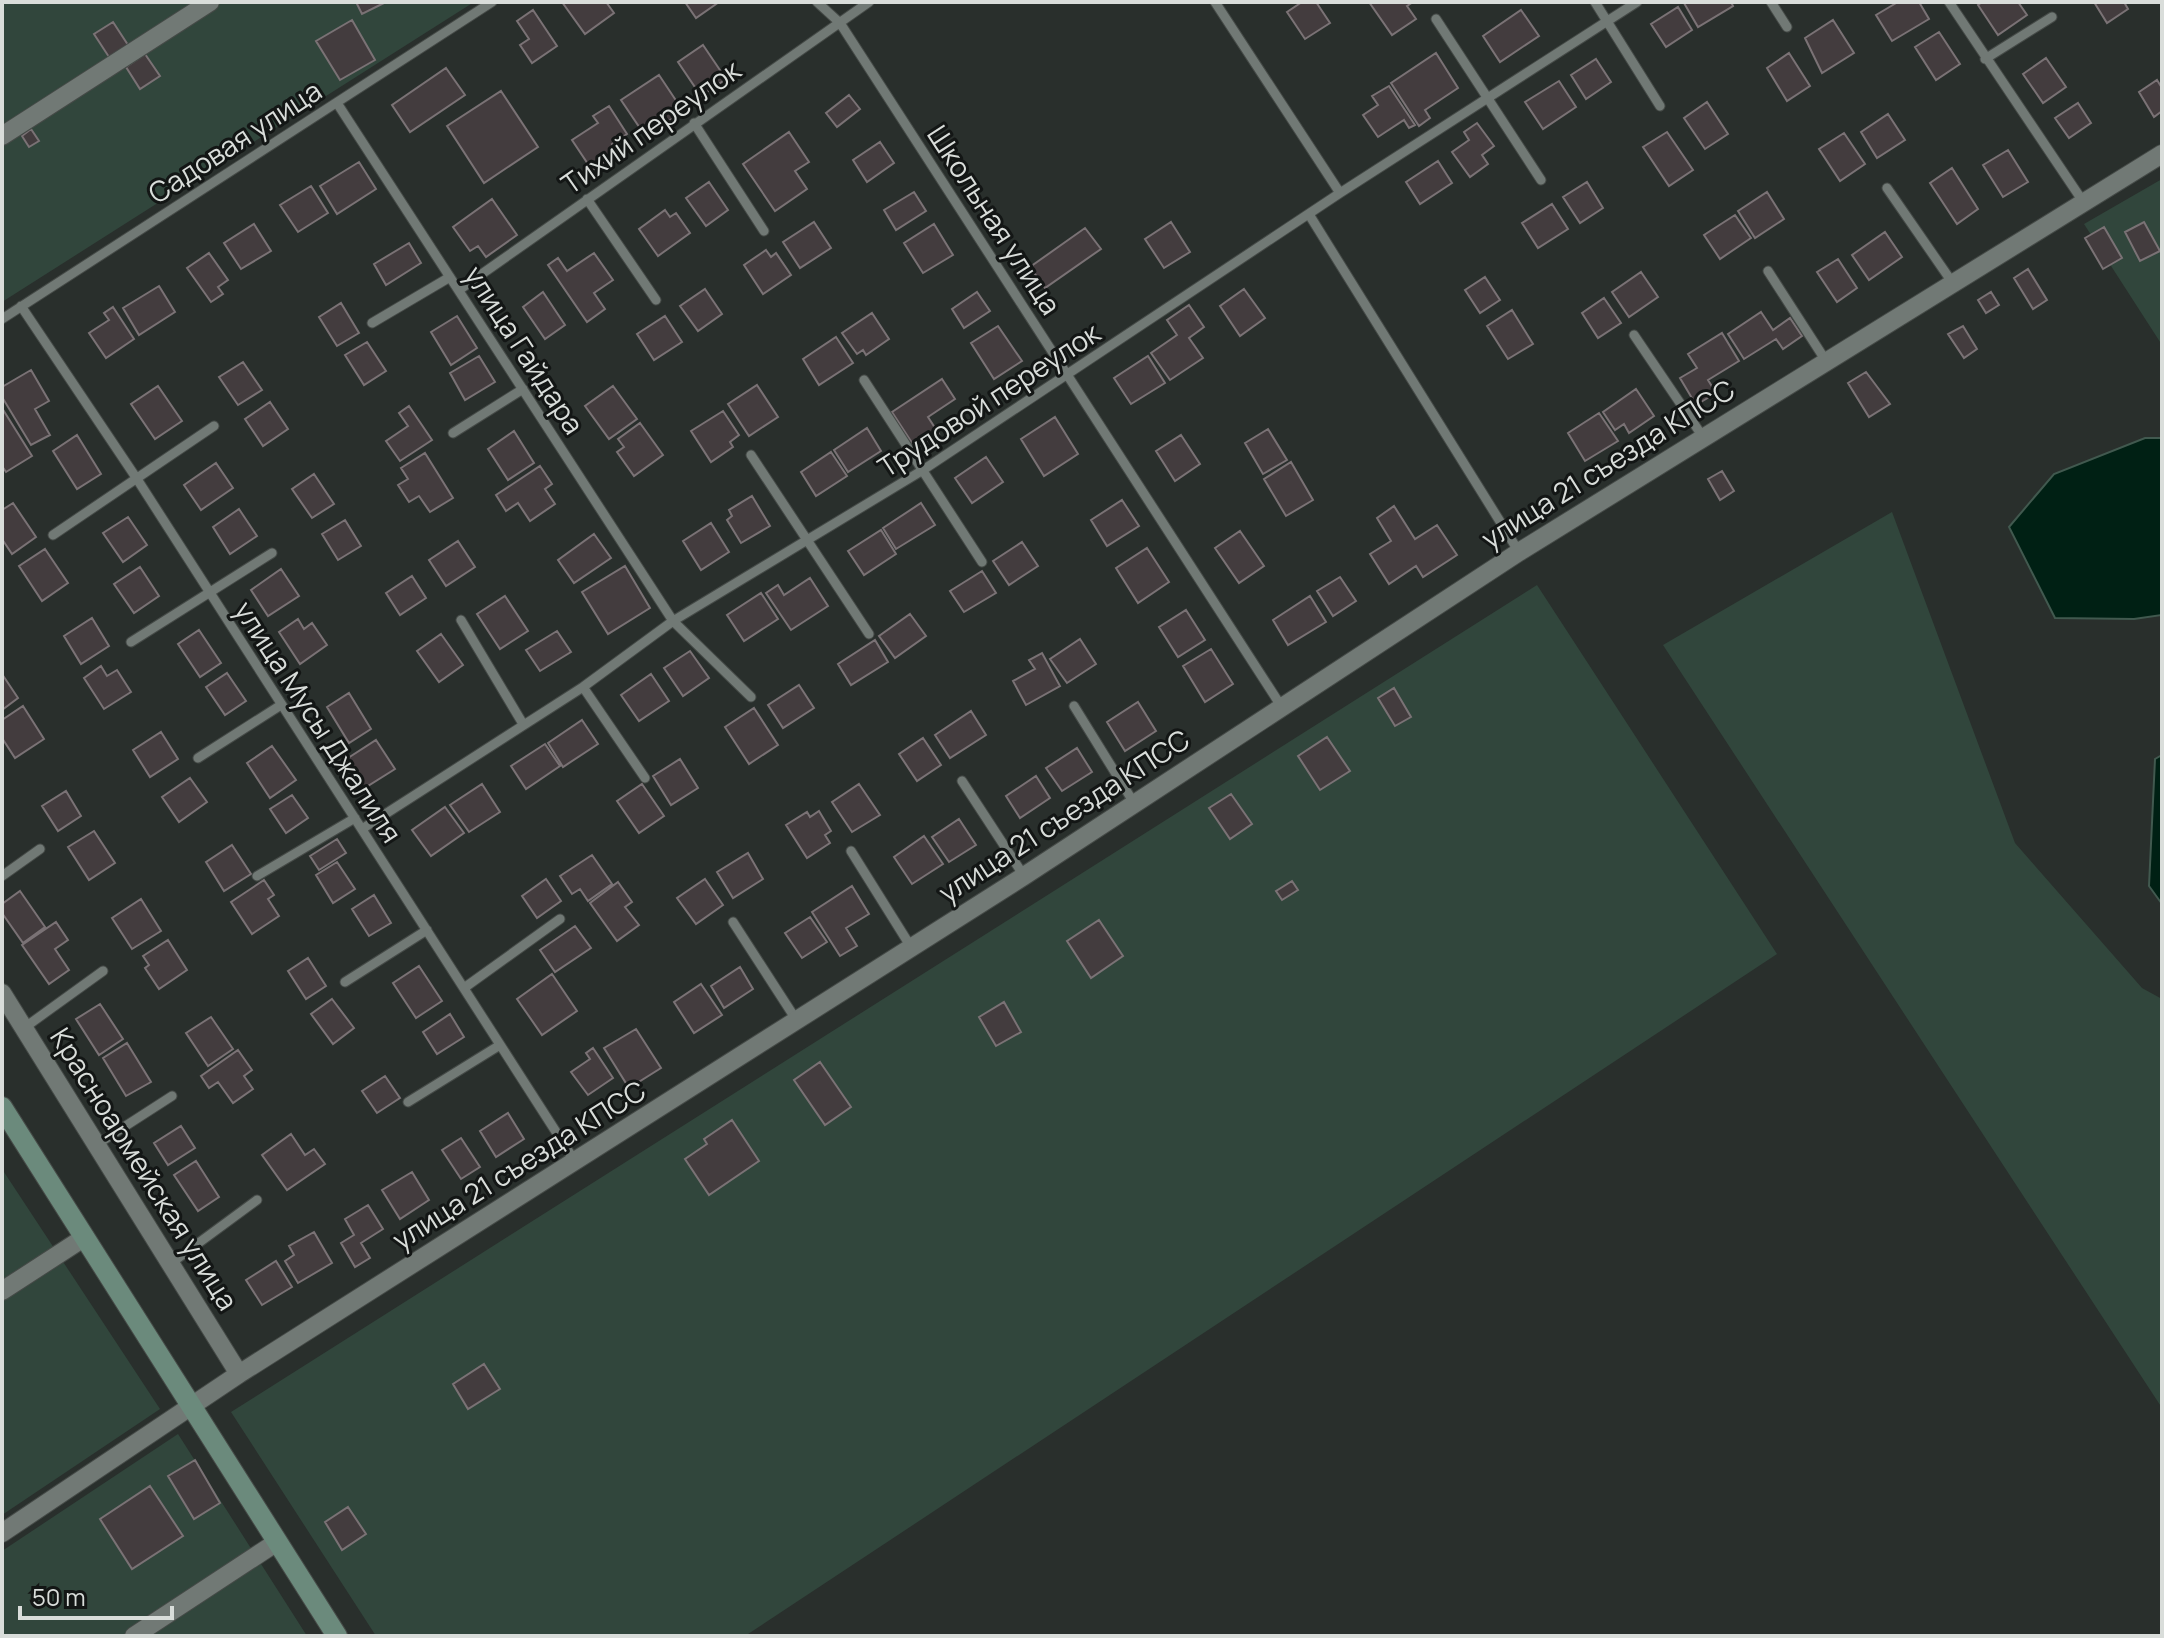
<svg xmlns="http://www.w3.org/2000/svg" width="2164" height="1638" viewBox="0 0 2164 1638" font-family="Manrope,sans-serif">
<rect width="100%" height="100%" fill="#292f2c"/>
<path fill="#31463c" d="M2,2H474L2,302Z
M2162,179V345L2084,224Z
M1892,512L2015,843L2142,988L2162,999V1408L1663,645Z
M1537,585L1777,954L745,1636H376L231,1412Z
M2,1169L160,1409L2,1515Z
M178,1434L307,1636H2V1551Z"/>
<path fill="#002014" stroke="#41594f" stroke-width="2" d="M2145,438H2162V615L2134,619L2055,618L2009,527L2054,474Z
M2162,755V904L2149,886L2155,759Z"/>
<path fill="#433c3e" stroke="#7a7275" stroke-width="2" d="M356,2H386L362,14Z
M562,2H606L614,13L585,34Z
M685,2H719L696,18Z
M1302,2H1316L1330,23L1305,39L1287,12Z
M1369,2H1413L1407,6L1416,19L1392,35Z
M1731,2L1733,6L1698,27L1684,3Z
M1898,2H1919L1929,19L1892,41L1876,15Z
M1982,2H2018L2027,15L1998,35L1978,5Z
M2094,2H2124L2128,9L2107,23Z
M1678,7L1692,30L1666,47L1651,24Z
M533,10L557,46L532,63L520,45L529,39L517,21Z
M1521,10L1539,36L1500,62L1483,36Z
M352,20L375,60L340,80L316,41Z
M1833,20L1854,53L1822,73L1805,38Z
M113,22L128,45L109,57L94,34Z
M1939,32L1960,64L1936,80L1915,47Z
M703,45L726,79L701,96L678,62Z
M1436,53L1458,88L1425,110L1430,118L1419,126L1391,83Z
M1789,53L1810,86L1787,101L1767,68Z
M145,54L160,76L140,89L126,67Z
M2046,58L2066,87L2043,103L2023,74Z
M1596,59L1611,82L1586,99L1571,75Z
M446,68L465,95L410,132L392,105Z
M659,75L683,111L646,137L621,100Z
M2157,80L2162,88V111L2154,117L2139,92Z
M1559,81L1576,107L1543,129L1525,102Z
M1389,86L1415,125L1409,128L1404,120L1378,137L1363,115L1378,105L1372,96Z
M501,91L538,147L484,183L447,126Z
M849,95L860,109L837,127L826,113Z
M1707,102L1728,134L1705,149L1684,118Z
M2078,103L2091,123L2069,138L2055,118Z
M609,106L627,134L612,144L618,153L592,170L572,140L598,123L593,116Z
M1888,114L1905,140L1877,158L1861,132Z
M1477,123L1494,146L1482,155L1488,164L1470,177L1452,152L1469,140L1464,132Z
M31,129L39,141L29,147L22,136Z
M789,132L809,162L795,171L807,189L775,211L743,164Z
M1667,132L1693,170L1669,186L1643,147Z
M1844,133L1865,164L1840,181L1819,149Z
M880,142L894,163L867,182L853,160Z
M2008,150L2028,182L2003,197L1983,165Z
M1438,161L1452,183L1420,204L1406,182Z
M359,162L376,189L337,214L320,186Z
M1952,168L1978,209L1957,224L1930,183Z
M709,182L728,210L706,226L686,198Z
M1587,182L1603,208L1580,223L1563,197Z
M311,186L328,213L298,232L280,205Z
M914,192L926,211L896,230L884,210Z
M1767,192L1784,219L1755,238L1738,211Z
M492,199L517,235L486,257L478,246L470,251L453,227Z
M1552,204L1568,229L1538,248L1522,223Z
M665,210L670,217L676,213L690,233L658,256L639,229Z
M1735,215L1751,238L1720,259L1704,235Z
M814,222L831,248L800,268L783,242Z
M1171,222L1190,252L1164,268L1145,239Z
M2144,222L2160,251L2140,261L2125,232Z
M254,224L271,251L241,269L224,243Z
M934,224L953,255L923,273L904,243Z
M2104,227L2122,258L2103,269L2085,238Z
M1085,228L1101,249L1045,288L1030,267Z
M1885,232L1902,257L1869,280L1852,255Z
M409,243L421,263L386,285L374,264Z
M766,250L771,257L776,253L791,275L763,294L744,265Z
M209,253L228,280L218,287L223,294L211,302L187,268Z
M594,253L613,280L594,293L605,309L587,322L548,265L558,258L567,271Z
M1838,259L1857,288L1837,302L1817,272Z
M2028,269L2047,300L2033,309L2014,278Z
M1641,272L1658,297L1629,317L1612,292Z
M1485,277L1500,300L1480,313L1465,290Z
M159,286L175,312L139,335L123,308Z
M705,289L722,314L698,331L680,306Z
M1244,289L1265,318L1240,336L1220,306Z
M543,292L565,325L545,339L523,307Z
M977,292L990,311L964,328L952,309Z
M1991,292L1999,305L1986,313L1978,300Z
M1604,298L1621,323L1598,338L1582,313Z
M341,303L359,333L337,346L319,317Z
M1189,305L1204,327L1189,338L1203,358L1170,380L1151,353L1177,335L1167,320Z
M113,307L134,339L106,358L89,333L109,320L104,313Z
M1512,310L1533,344L1508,359L1487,326Z
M1761,312L1773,330L1790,318L1802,336L1783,349L1776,339L1744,359L1728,334Z
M872,313L889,339L866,355L863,350L857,354L842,333Z
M457,316L477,348L451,365L431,332Z
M665,316L682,342L654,360L637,334Z
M998,326L1022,361L994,379L971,343Z
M1963,326L1977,349L1964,358L1948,334Z
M1722,333L1739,361L1708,380L1716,393L1696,405L1680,378L1697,368L1688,354Z
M836,337L853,363L819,385L803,359Z
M367,342L386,371L364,385L345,355Z
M479,356L495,382L465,400L450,373Z
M1148,356L1165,383L1131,404L1114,378Z
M243,362L262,390L238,405L219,377Z
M31,370L49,401L35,409L50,435L31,445L2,397V387Z
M1866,372L1890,404L1869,417L1848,383Z
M942,379L955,399L928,417L939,434L916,449L892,412Z
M757,385L778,417L749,436L728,404Z
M158,386L182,421L155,439L131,404Z
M613,386L637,419L609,439L585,406Z
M1636,389L1654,416L1629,433L1624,424L1615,430L1603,412Z
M270,402L288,429L263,446L245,419Z
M409,406L432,440L400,461L386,441L408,426L399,413Z
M2,408L32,456L6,472L2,466Z
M723,411L739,435L730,442L733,447L711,462L691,431Z
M1599,413L1618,441L1585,461L1568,433Z
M1055,417L1078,454L1044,476L1021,439Z
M640,423L663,455L634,476L617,452L624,447L618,439Z
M867,428L881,451L848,472L834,450Z
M1268,429L1287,460L1263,474L1245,443Z
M514,431L534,463L508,480L488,449Z
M77,435L101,474L77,489L53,451Z
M1181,435L1200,464L1175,481L1156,451Z
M831,452L847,476L816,496L801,472Z
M425,453L453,498L430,512L419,496L409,502L398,485L408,479L401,468Z
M986,457L1003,482L972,503L955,478Z
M1291,462L1313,500L1286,516L1264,479Z
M216,463L233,488L201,510L184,485Z
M540,466L552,484L545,489L555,504L530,521L518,503L506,511L496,495Z
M1722,471L1734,491L1720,500L1708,479Z
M314,474L334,504L312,518L292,489Z
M752,496L770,526L741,543L727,520L732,516L729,510Z
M1122,500L1139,526L1107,546L1091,520Z
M13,503L36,537L12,554L2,539V510Z
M921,503L935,525L896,549L883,528Z
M1394,506L1415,539L1437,525L1457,555L1423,577L1416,566L1389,584L1370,554L1391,541L1377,518Z
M239,509L257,536L230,554L213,527Z
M128,517L147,545L123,562L103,533Z
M345,520L361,546L338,560L322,534Z
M711,523L729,552L701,570L683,541Z
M881,530L896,554L864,575L848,551Z
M1240,531L1264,566L1239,583L1215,548Z
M594,534L611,558L574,583L558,560Z
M458,541L475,567L446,586L429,560Z
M1022,542L1038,566L1009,585L993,561Z
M1147,548L1169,582L1138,603L1116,568Z
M45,549L68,583L42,601L19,566Z
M625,566L650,608L608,634L582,592Z
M140,567L159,596L134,613L114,584Z
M281,569L299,596L268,616L251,590Z
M982,571L996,593L964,612L950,591Z
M412,576L426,598L400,615L386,593Z
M1340,577L1356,601L1333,616L1317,591Z
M810,578L828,606L791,630L766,593L778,585L784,595Z
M761,593L778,619L744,641L727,615Z
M505,596L528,631L500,649L477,614Z
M1310,596L1326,622L1288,645L1273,620Z
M1186,610L1205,640L1178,657L1159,627Z
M910,614L926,636L895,658L879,636Z
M92,618L109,646L81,664L64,636Z
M298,619L304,629L312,623L327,645L300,664L279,632Z
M199,630L221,663L200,677L178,644Z
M557,631L571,652L540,671L526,650Z
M441,634L463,665L439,682L417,651Z
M1080,639L1096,664L1067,683L1050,659Z
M875,640L888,662L851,685L838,664Z
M1211,649L1233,684L1205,702L1183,666Z
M690,651L709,678L683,696L664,668Z
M1042,653L1060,686L1026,705L1013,681L1035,669L1029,660Z
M101,666L107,676L117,670L131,692L104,709L84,678Z
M227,673L246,701L225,715L206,687Z
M2,674L18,698L2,710Z
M651,674L669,701L639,721L621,695Z
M799,685L814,708L783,728L768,705Z
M1394,688L1411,717L1395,726L1378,698Z
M349,693L371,729L349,743L327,707Z
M1138,702L1156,731L1125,751L1107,722Z
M23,706L44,739L15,758L2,738V720Z
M754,708L778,745L749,764L725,727Z
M971,711L986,735L950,758L935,735Z
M582,720L598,744L563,767L548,743Z
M161,732L178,759L150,777L133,750Z
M1327,737L1350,771L1320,790L1298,756Z
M923,738L941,765L917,781L899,754Z
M376,740L395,769L363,789L345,760Z
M545,744L560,766L526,789L511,766Z
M272,746L296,780L270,798L247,763Z
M1077,748L1092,772L1062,791L1046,768Z
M680,759L698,788L671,805L653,776Z
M1036,776L1050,798L1020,818L1006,796Z
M190,778L207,802L179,822L162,797Z
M482,784L500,812L469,832L450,805Z
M642,784L664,816L639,833L617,801Z
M859,784L880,815L852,832L832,802Z
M66,791L81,816L58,831L42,806Z
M1231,794L1252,824L1230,839L1209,808Z
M292,795L308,818L286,833L270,809Z
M445,807L464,833L431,856L412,830Z
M819,811L831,831L825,835L830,843L807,858L786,825L807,812L810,817Z
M959,819L976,845L949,862L932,837Z
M94,831L115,863L89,880L68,847Z
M924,836L943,864L912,884L894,857Z
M337,839L346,853L319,870L310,856Z
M232,845L251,874L224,891L206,862Z
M748,853L763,879L733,898L717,872Z
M592,855L612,884L588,901L580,889L572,894L560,876Z
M337,862L355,889L333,903L316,875Z
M546,879L561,901L537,918L522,896Z
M705,879L723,905L696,924L677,898Z
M264,880L274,895L268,899L279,916L252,934L231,902Z
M1292,881L1298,890L1282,900L1276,891Z
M618,882L632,902L625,907L639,925L617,941L590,903Z
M852,886L869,914L846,928L857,946L840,956L812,912Z
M20,891L45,927L23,943L2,913V904Z
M374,895L391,923L369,936L352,909Z
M141,899L161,931L132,949L112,918Z
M810,917L827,942L802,958L785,933Z
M1099,920L1123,956L1091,978L1067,941Z
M56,922L68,940L55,949L69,970L49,984L22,945Z
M575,926L591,948L555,972L540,950Z
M168,940L187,970L159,989L145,968L149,965L143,956Z
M308,958L326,986L306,999L288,971Z
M419,966L442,1001L416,1018L393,983Z
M740,967L753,989L724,1008L711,986Z
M552,974L577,1011L542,1035L517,999Z
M701,984L722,1015L694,1033L674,1002Z
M332,999L354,1028L333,1044L311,1014Z
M1004,1002L1021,1032L996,1046L979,1017Z
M100,1004L123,1039L99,1055L76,1019Z
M450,1014L464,1037L437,1054L423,1032Z
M211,1017L233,1049L208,1066L186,1033Z
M636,1029L661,1068L629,1088L604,1048Z
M127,1043L151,1082L126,1096L103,1058Z
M593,1048L613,1078L588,1095L571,1072L590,1059L586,1053Z
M238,1050L252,1070L244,1076L253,1089L233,1103L218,1082L209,1088L201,1076Z
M820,1062L851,1107L825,1125L794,1080Z
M385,1076L400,1098L377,1113L362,1091Z
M508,1113L524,1139L496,1157L480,1131Z
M732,1120L759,1161L709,1195L685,1159L707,1144L704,1139Z
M181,1126L195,1148L168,1165L154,1143Z
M291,1134L305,1155L314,1149L325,1164L287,1190L262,1155Z
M461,1138L480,1167L461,1179L442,1150Z
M196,1161L219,1197L198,1211L174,1175Z
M412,1172L429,1200L400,1219L382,1190Z
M368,1205L383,1229L361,1243L370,1258L355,1267L341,1243L354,1235L345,1219Z
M314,1232L332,1263L298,1283L285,1261L294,1255L289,1246Z
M276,1261L292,1287L262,1305L246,1280Z
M484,1364L500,1389L468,1409L453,1384Z
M195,1460L220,1503L194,1519L168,1476Z
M150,1486L183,1536L132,1569L100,1519Z
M348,1507L366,1534L342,1550L325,1522Z"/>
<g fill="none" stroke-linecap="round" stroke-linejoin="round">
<defs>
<path id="lane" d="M817,2L840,23L1283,709
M1215,2L1340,193
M1595,2L1660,106
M1771,2L1787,27
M1949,2L2084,203
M1436,19L1541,180
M1985,59L2052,17
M337,103L673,621L751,697
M694,123L764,231
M1887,188L1952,282
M587,199L656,300
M1310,216L1519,552
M1768,271L1826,361
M459,290L869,2
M21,306L137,479L576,1163
M2,319L492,2
M372,323L450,277
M1634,335L1703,437
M864,380L982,562
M453,433L523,389
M751,455L869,634
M53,535L214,426
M461,620L523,724
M131,642L272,553
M583,687L645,778
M1074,706L1134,803
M198,758L281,705
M962,781L1024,876
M362,829L583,687L673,621L923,470L1340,193L1637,2
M851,851L911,947
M2,876L40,849
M257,876L355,818
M733,922L797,1021
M345,982L427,930
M464,988L560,919
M24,1028L103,971
M408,1102L500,1045
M96,1145L172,1096
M170,1264L257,1200"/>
<path id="street" d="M2,136L210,2
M2,993L239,1374
M2,1291L85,1237
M2,1533L239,1374L1024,876L1519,552L2162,154
M134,1636L277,1542"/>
<path id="secondary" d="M2,1107L337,1636"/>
</defs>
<use href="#lane" stroke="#454a47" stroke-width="11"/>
<use href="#street" stroke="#454a47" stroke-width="20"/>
<use href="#secondary" stroke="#454a47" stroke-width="22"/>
<use href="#lane" stroke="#717975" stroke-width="9"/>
<use href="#street" stroke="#717975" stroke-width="18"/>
<use href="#secondary" stroke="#6b8a7c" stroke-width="20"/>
</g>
<g text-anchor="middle" stroke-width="6" stroke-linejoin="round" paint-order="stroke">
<g font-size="28" fill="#d9ddda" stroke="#131615">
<text transform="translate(651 127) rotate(-35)" y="10">Тихий переулок</text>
<text transform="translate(235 142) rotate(-33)" y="10">Садовая улица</text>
<text transform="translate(994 220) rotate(57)" y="10">Школьная улица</text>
<text transform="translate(524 350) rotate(57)" y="10">улица Гайдара</text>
<text transform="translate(989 400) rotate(-33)" y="10">Трудовой переулок</text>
<text transform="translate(1608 464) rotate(-32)" y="10">улица 21 съезда КПСС</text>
<text transform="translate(318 722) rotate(57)" y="10">улица Мусы Джалиля</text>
<text transform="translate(1064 816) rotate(-33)" y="10">улица 21 съезда КПСС</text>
<text transform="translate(519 1165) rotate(-32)" y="10">улица 21 съезда КПСС</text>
<text transform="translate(144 1169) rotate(58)" y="10">Красноармейская улица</text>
</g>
</g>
<rect width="2164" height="1638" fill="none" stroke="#d9ddda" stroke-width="8"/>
<path d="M20 1606v12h152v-12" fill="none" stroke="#d9ddda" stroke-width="4"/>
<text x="32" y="1606" font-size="24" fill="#d9ddda" stroke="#131615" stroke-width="6" paint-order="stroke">50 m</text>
</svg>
